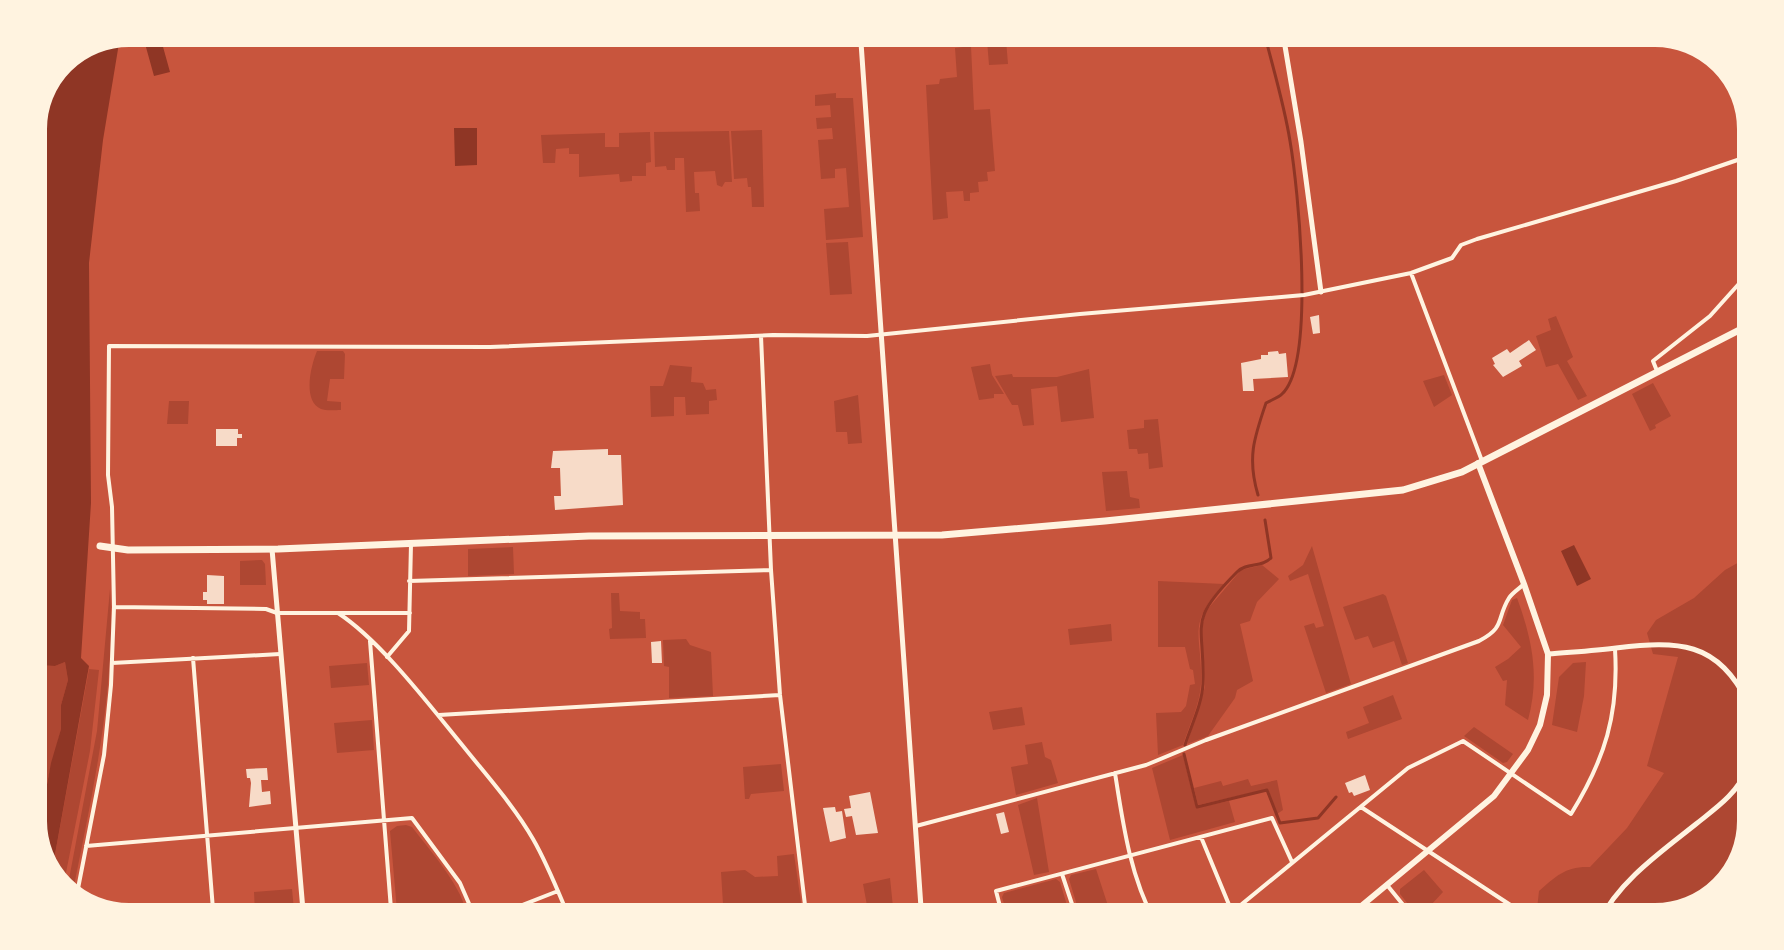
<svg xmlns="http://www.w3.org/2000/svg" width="1784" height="950" viewBox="0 0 1784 950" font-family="Rubik,sans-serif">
<rect width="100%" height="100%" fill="#c8553d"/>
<path fill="#ae4732" d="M986,28H1005L1008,64L989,65Z
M971,46L974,110L990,109L995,171L987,172L988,181L978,182L979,192L970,193V201H964L963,191L946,192L948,218L933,220L926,85L939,84L940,79L957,77L955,48Z
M836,93V98H853L863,237L826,240L824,209L849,207L846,168L835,169V178L821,179L818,140L833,139L832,128L817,129L816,118L831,117L830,105L815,106V95Z
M762,130L764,207H752L751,187H748L747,178L734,179L731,131Z
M729,131L732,182H725L722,187L717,185L715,171L694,172L695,193H699L700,211L686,212L684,158H675V170H667L666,166L655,167L654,132Z
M650,132L651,162L646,163V176H632V181L620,182L619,174L579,177V154H569V148L556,149L555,163H543L541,135L605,133V147H619V133Z
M848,242L852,294L830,295L826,243Z
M1556,316L1573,357L1567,361L1587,396L1578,400L1558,364L1546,367L1536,336L1551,330L1548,319Z
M317,351H343L345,354L344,379H330L327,401L341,402V410C335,410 326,411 321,409C302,401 311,365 317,351Z
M990,364L992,375L1004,394H994V398L979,400L971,367Z
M670,365L692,367L691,382L703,383L706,390L716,389L717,400L709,401V414L686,415L685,397H674V416L651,417L650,386H663Z
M1089,369L1094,418L1061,422L1057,386L1031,389L1034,425L1023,426L1018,405H1012L995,376L1012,374L1013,377H1057Z
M1444,375L1452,395L1434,407L1423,381Z
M1653,383L1671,416L1655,425L1656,428L1650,431L1632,394Z
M858,395L862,443L848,444L847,432H836L834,401Z
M169,401H189L188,424H167Z
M1158,419L1163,467L1149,469L1148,453L1138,454L1137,449H1129L1127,430L1144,428V420Z
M1127,471L1130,497L1139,499L1140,508L1106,511L1102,472Z
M1312,546L1351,684L1326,693L1304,626L1314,623L1316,628L1324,626L1308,574L1290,581L1288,576L1303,565Z
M513,547L514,574L468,576V549Z
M1750,556L1745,866L1711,905L1656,922H1550L1537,909L1539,891C1556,876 1566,866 1590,867L1627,828L1664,773L1647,766L1678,657L1653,654L1647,633L1656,620L1694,598L1725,570Z
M262,560L265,564L266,585H240V561Z
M1262,565L1279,579L1257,602L1250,621L1240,624L1253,681L1237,690L1235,698L1208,736L1187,744L1205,687L1201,630L1206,611L1241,570Z
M1158,581L1224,584C1185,626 1203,635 1201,684C1200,704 1189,726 1183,745L1158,755L1156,713L1181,712L1186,706L1190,685L1195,684L1193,670L1190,669L1185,647H1158Z
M110,589C116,694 91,799 71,901L66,895L97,731Z
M611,593H619L620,611L640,612V619H645L646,638L610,639L609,629L612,628Z
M1383,594L1386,596L1408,663L1402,665L1394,641L1373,648L1368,636L1355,640L1343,607Z
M1517,598C1532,639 1540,676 1528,720L1505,705L1507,680L1503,681L1495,667L1508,659L1521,647L1503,625L1512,600Z
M1111,624L1112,641L1070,645L1068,629Z
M686,639L690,645L711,652L713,696L669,698V667L664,666L663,640Z
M65,662L68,680L61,705V729L45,790L35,849C23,812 31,778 38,741H34L28,774V675L37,665L55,666Z
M1586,662L1584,696L1577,732L1552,725L1559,677L1573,663Z
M367,663L369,685L331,688L329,666Z
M89,669L99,670L90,751L62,893L50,882Z
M1393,695L1402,719L1348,739L1346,732L1369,723L1363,707Z
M1022,707L1025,725L993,730L989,712Z
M372,720L374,750L337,753L334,723Z
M1474,727L1513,754L1507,762L1503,763L1464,736Z
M1042,742L1045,757L1051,760L1058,783L1016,795L1011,767L1028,764L1025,745Z
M1183,755L1196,808L1229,801L1235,822L1170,840L1152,768Z
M781,764L784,791L751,794L749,799H745L743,767Z
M1248,779L1251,786L1277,780L1283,810L1277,814L1268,789L1198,805L1194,788L1221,781L1223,786Z
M1037,798L1049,872L1034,875L1018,805Z
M406,825L412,827C427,847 472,897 466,922H398L390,831L397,826Z
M794,854L803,916L724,920L721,872L745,870L755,877L778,876L777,856Z
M1096,869L1112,918L1100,922H1082L1069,879L1071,875Z
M1424,870L1443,892L1419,918L1400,894V889Z
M890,878L894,917L869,922H837V917L868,911L863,884Z
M1056,879L1060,882L1072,922H1009L1002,897L1004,893Z
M292,889L294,910L255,913L254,892Z"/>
<path fill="#8f3625" d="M121,31L103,140L89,263L91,503L81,658L89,666L50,882L45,878L35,849L51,763L61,729V705L68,680L65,662L55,666L37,665L28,675V122L58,57Z
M160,36L170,72L154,76L144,40Z
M454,128H477V165L455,166Z
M1574,545L1591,579L1577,586L1561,551Z"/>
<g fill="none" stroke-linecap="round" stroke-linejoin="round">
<path stroke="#8f3625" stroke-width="3" d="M1258,495C1247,458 1254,438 1266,403C1271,400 1278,398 1282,394C1316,362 1298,187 1290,141C1284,103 1272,65 1263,28
M1185,745C1191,726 1202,704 1203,684C1205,622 1186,623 1237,572C1247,562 1261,568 1271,558L1265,520
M1184,754L1197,807L1267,790L1280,823L1318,818L1336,797"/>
</g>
<path fill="#f7dbc8" d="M1319,315L1320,333L1313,334L1310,317Z
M1529,340L1536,350L1519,361L1522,366L1503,377L1493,365L1495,364L1492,358L1507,349L1510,353Z
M1278,351L1279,354L1286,353L1288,377L1253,379L1254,391H1243L1241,363L1261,359V355H1268V352Z
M216,429H238V434H242V438H237V446H216Z
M608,449V455H621L623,505L555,510L554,496H561L560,468H551L553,451Z
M1751,479L1750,506L1742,482Z
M207,575L224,576V604H207V600H203V592H207Z
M661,641L662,663H652L651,642Z
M267,768L268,780H261L262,792L270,791L271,804L249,807L251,783L250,778H247L246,769Z
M1365,775L1370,790L1354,796L1352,792L1349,793L1345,783Z
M870,792L878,833L856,835L852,816L846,817L844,809L851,808L849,796Z
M835,807L836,812L842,811L846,838L830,842L823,808Z
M1004,812L1009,832L1001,834L996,814Z
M966,913L968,922H955L953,915Z"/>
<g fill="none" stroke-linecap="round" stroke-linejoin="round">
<path stroke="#fff3e0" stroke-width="4" d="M1411,273L1482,461
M761,336L771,570L780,695L807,922
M1657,371L1653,361L1710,316L1754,267
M409,581L771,570
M114,607L266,609L277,613H410
M338,613C381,641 430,706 463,746C487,776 514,806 533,839C548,865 559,894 571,922
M370,641L392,922
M387,657L409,631L411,544
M193,658L214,922
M112,663L280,654
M439,715L780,695
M1115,773C1123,824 1130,876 1155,922
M1361,807L1515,908
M916,826L1146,765L1206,740L1479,641C1506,627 1496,619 1509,598C1512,593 1520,588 1524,584
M1201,837L1232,912
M86,846L412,818L460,883L477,922
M1062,874L1078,922
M1387,885L1417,922
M75,904L104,755L111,685L114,607L112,507L108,475L109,346L490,347L773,335L867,336L1080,314L1304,295L1411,273L1452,258L1461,245L1477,239L1676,181L1755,154
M201,922L214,921
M479,922L558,891
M1004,922L996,891L1272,818L1292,862
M1220,922L1408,768L1463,741L1571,814C1605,759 1619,714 1615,649"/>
<path stroke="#fff3e0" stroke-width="5" d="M860,28L922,922
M1282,28L1301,142L1321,292
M272,549L304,922
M1548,654C1571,652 1594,651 1616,648C1677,641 1718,640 1748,703
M1599,922C1619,881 1661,852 1696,824C1716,808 1737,794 1747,769"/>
<path stroke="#fff3e0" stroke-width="6" d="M1342,922L1494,796L1528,750L1540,725L1547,695L1548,654L1524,584L1478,463"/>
<path stroke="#fff3e0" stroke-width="7" d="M100,546L128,550L278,549L589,536L942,535L1105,521L1403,490L1462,472L1753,323"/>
</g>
<path d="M0 0H1784V950H0ZM129 42H1655A87 87 0 0 1 1742 129V821A87 87 0 0 1 1655 908H129A87 87 0 0 1 42 821V129A87 87 0 0 1 129 42Z" fill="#fff3e0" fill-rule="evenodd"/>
<path fill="none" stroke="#fff3e0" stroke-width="10" d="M129 42H1655A87 87 0 0 1 1742 129V821A87 87 0 0 1 1655 908H129A87 87 0 0 1 42 821V129A87 87 0 0 1 129 42Z"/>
</svg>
